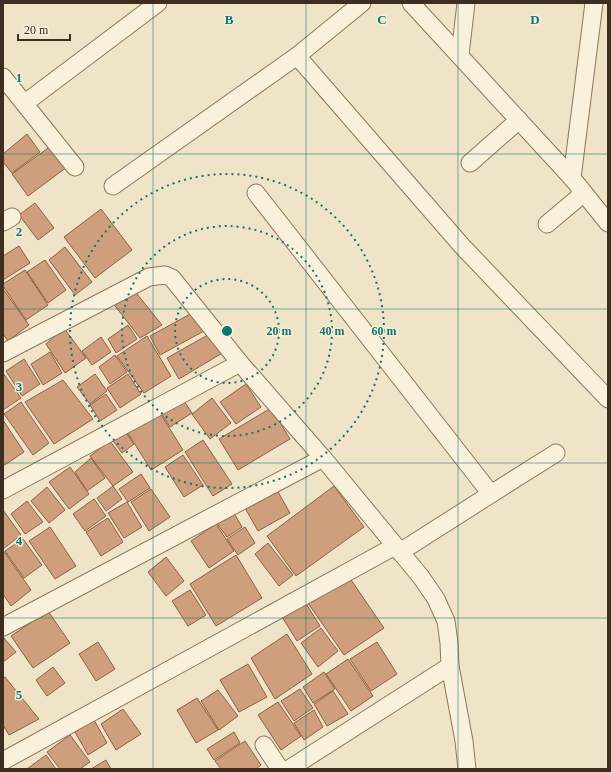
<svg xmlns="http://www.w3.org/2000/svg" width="611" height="772" font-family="'Times New Roman',serif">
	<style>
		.building { fill: #cf9f7d; stroke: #8d5f41 }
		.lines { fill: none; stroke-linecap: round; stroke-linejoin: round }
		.minor-casing { stroke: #8d765c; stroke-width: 19 }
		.minor { stroke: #faf1dc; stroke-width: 17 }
		.grid { fill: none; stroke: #0f766e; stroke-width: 1; stroke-opacity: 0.55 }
		.ring { fill: none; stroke: #0f766e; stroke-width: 2; stroke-dasharray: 2 4 }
		.grid-label { font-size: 13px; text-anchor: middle; font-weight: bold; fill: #0f766e; stroke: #f7eed8; stroke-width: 3; stroke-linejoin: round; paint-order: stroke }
		.centre { fill: #0f766e; stroke: #f7eed8; stroke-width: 2 }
		.ring-label { font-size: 12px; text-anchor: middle; font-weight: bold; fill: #0f766e; stroke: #f7eed8; stroke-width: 3; stroke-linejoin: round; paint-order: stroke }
	</style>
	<rect width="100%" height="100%" fill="#f0e4c8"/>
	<g class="building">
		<polygon points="27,134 40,152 12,173 3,162 3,154"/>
		<polygon points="51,146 67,167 28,196 12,174"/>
		<polygon points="35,203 54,228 38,240 19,215"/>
		<polygon points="101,209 132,250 95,278 64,237"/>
		<polygon points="19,246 30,263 3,280 3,256"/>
		<polygon points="65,247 92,282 75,295 49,260"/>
		<polygon points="45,260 66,290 48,303 27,272"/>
		<polygon points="25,270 48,305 26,320 3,286 3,284"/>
		<polygon points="3,289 29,325 8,341 3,334"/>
		<polygon points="133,289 162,325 140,338 112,302"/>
		<polygon points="194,312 204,331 160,355 150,336"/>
		<polygon points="128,325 137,339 116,353 108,339"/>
		<polygon points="64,328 86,358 65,373 46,344"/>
		<polygon points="213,332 224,352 179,379 167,358"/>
		<polygon points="147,336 171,376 144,393 117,356"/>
		<polygon points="101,337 111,352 92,365 82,351"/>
		<polygon points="50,352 62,373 43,385 31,364"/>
		<polygon points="115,355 127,372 110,384 99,367"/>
		<polygon points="24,359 40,384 22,396 6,371"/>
		<polygon points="3,373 21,398 3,410"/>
		<polygon points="95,374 107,391 90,404 77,387"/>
		<polygon points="128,374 141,394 120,408 107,388"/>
		<polygon points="63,380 93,419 54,444 25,402"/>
		<polygon points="246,384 261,407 236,424 220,402"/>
		<polygon points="106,394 117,410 100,421 90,405"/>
		<polygon points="182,398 192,413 170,427 160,411"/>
		<polygon points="212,398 231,423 210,439 192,414"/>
		<polygon points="21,402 49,443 33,455 4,414"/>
		<polygon points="271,408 290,439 238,470 219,439"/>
		<polygon points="158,410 183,450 151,470 126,430"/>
		<polygon points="3,420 24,452 3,466"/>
		<polygon points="123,428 134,444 122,453 111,438"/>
		<polygon points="203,440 232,484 213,496 185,452"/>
		<polygon points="110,441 133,472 113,486 90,456"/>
		<polygon points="183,455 203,485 184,497 165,467"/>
		<polygon points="91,458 105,478 87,491 75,472"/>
		<polygon points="70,467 89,494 69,509 49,482"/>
		<polygon points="141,474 150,488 128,502 119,489"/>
		<polygon points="113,486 122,499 106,511 97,498"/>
		<polygon points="334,486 364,527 296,576 267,536"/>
		<polygon points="47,487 65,510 49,523 31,501"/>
		<polygon points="151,489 170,517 149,531 131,502"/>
		<polygon points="277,490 290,513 258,531 245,508"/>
		<polygon points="94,499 106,516 85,531 73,514"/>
		<polygon points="27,501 43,522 25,534 11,514"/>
		<polygon points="127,502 142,527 124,538 108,513"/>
		<polygon points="231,508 242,527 227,537 213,518"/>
		<polygon points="3,510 21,535 3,549"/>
		<polygon points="108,518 123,542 101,556 86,532"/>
		<polygon points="216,524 234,551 209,568 191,541"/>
		<polygon points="50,527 76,566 55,579 29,541"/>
		<polygon points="245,527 255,543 238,555 227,539"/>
		<polygon points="23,539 42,565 24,578 5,551"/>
		<polygon points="268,543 293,575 279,586 255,554"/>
		<polygon points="3,550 31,590 11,606 3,594"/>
		<polygon points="236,555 262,598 216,626 190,584"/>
		<polygon points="166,557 184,581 166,596 148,572"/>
		<polygon points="349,577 384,628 344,655 308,603"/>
		<polygon points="190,590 206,615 188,626 172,601"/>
		<polygon points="305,602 320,626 297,641 282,617"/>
		<polygon points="48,611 70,643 33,668 11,636"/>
		<polygon points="321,628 338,651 318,667 301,643"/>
		<polygon points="287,634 312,674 275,699 251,658"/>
		<polygon points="3,637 16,652 3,662"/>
		<polygon points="98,642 115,669 96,681 79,654"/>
		<polygon points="377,642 397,674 371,691 350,659"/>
		<polygon points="348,659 373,696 351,711 326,674"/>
		<polygon points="248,664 267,697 239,712 220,680"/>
		<polygon points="53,667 65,683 47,696 36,680"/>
		<polygon points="324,672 335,689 313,703 303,687"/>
		<polygon points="5,677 39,719 9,735 3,725 3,679"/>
		<polygon points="300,689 313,708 294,721 281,701"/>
		<polygon points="218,690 238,716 219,730 201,701"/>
		<polygon points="333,691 348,714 327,726 314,704"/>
		<polygon points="197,698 218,730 196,743 177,710"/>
		<polygon points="278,702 301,736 281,750 258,715"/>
		<polygon points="123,709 141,734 116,750 101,724"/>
		<polygon points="314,710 323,727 304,740 294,723"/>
		<polygon points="94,720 107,743 88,755 75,732"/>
		<polygon points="234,732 240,743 214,760 207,749"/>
		<polygon points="70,735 90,762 80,769 60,769 47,752"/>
		<polygon points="245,741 261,765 256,769 221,769 215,761"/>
		<polygon points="46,755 56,769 27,769"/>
		<polygon points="106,760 111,769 91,769"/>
	</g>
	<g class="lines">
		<defs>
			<g id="minor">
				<polyline points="411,3 572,178"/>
				<polyline points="594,3 572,178 608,223"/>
				<polyline points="460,55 466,3"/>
				<polyline points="297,56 462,246 608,399"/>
				<polyline points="3,77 75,167"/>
				<polyline points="25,103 158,3"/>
				<polyline points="470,163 519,120"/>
				<polyline points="113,186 297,56 362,3"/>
				<polyline points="256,193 491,494 400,552"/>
				<polyline points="3,222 12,217"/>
				<polyline points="547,224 584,193"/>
				<polyline points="3,353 149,277 165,275 172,278 240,363 323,458 421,577 436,599 446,621 449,643 450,666 464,741 467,769"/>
				<polyline points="3,490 240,363"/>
				<polyline points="491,494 556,453"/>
				<polyline points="3,627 323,458"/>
				<polyline points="264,745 280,769"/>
				<polyline points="3,761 395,546"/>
				<polyline points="289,769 450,666"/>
			</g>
		</defs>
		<use href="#minor" class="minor-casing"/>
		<use href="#minor" class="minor"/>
	</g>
	<path class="grid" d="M 153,3 L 153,769M 306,3 L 306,769M 458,3 L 458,769M 3,154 L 608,154M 3,309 L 608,309M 3,463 L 608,463M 3,618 L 608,618"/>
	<g class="ring">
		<circle cx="227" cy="331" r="52"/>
		<circle cx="227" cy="331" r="105"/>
		<circle cx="227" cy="331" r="157"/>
	</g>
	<g class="grid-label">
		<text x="229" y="24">B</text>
		<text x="382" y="24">C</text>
		<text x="535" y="24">D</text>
		<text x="19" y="82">1</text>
		<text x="19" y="236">2</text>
		<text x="19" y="391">3</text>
		<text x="19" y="545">4</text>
		<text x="19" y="699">5</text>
	</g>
	<circle cx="227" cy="331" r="6" class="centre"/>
	<g class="ring-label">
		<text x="279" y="335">20 m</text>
		<text x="332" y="335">40 m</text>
		<text x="384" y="335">60 m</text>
	</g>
	<rect width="611" height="772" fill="none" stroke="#3d2e20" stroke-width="8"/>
	<path d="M18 34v6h52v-6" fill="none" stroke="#3d2e20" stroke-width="2"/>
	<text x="24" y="34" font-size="12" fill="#3d2e20" stroke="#f7eed8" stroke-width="3" paint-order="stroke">20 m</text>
</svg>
